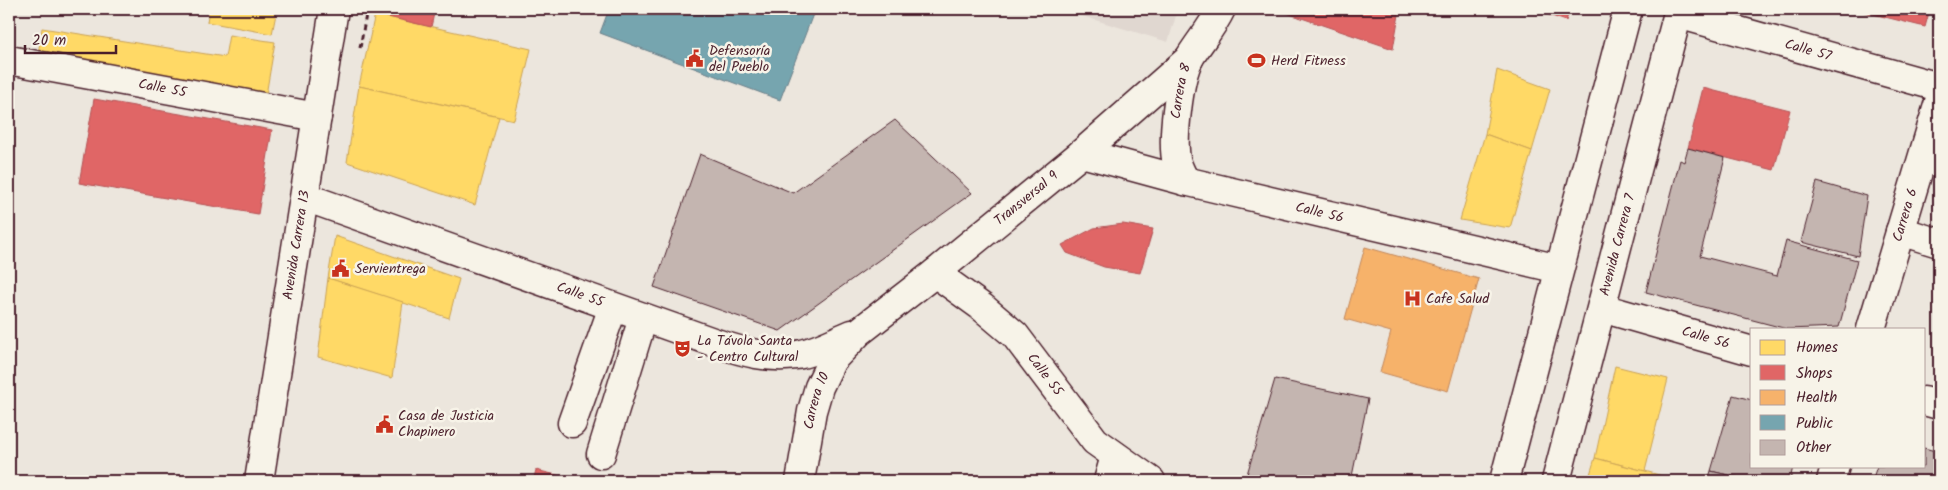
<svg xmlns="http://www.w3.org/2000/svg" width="1948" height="490" font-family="Kalam,sans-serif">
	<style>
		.built { fill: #e0d7d0 }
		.homes { fill: #ffd966; stroke: #c9a154 }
		.shops { fill: #e06666; stroke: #b35154 }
		.health { fill: #f6b26b; stroke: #c28658 }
		.public { fill: #76a5af; stroke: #697d87 }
		.building { fill: #c4b5b0; stroke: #4a1f2b }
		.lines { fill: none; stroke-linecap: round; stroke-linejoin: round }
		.minor-casing { stroke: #4a1f2b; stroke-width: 31 }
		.major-casing { stroke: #4a1f2b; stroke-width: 31 }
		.path { stroke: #4a1f2b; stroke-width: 3; stroke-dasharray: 5 4; stroke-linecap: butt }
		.minor { stroke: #f7f3e8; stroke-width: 28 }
		.major { stroke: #f7f3e8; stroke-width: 28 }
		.labels { text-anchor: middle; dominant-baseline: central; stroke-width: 5; stroke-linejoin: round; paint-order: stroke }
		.poi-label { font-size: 14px; fill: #4a1f2b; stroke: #f7f3e8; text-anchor: start }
		.street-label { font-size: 14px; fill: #4a1f2b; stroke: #f7f3e8 }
	</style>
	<rect width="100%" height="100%" fill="#ece6dd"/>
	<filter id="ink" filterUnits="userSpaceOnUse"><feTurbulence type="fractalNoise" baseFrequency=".02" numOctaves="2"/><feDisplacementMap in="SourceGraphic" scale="10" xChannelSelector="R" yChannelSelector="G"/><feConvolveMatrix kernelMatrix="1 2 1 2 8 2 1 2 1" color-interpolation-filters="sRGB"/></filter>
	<g filter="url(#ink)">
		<polygon class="built" points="1059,9 1178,9 1168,42"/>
		<g class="homes">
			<polygon points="209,9 277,9 272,34 207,22"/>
			<polygon points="375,14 531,49 514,120 359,86"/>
			<polygon points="42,28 225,57 229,35 275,42 265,101 37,61"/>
			<polygon points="1497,70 1550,89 1532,151 1485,134"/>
			<polygon points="359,86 499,117 475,205 347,162"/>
			<polygon points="1485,134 1532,151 1510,228 1460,220"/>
			<polygon points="335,236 459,279 449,318 328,278"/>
			<polygon points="328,278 403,302 392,378 318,357"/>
			<polygon points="1615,366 1668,379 1645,471 1595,458"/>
			<polygon points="1595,458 1645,471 1680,481 1588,481"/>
		</g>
		<g class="shops">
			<polygon points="376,9 435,9 431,27 375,14"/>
			<polygon points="1275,9 1400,9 1393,49"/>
			<polygon points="1532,9 1570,9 1566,21"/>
			<polygon points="1853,9 1930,9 1925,27"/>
			<polygon points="1703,88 1790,110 1774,170 1688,148"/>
			<polygon points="94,99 272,130 258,214 79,183"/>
			<polygon points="1123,224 1153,229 1140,273 1104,267 1067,253 1062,245 1094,228"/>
			<polygon points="536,470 581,481 533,481"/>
		</g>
		<polygon class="health" points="1365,247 1479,279 1448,391 1380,372 1391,332 1345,319"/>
		<polygon class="public" points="609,9 815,9 780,100 600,33"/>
		<g class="building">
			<polygon points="895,120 972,193 780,331 654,287 700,154 793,193"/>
			<polygon points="1688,148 1725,158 1700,256 1777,276 1786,241 1857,260 1839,327 1787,329 1646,292 1680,160 1684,162"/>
			<polygon points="1817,182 1867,196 1858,256 1801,242"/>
			<polygon points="1275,379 1368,399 1351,481 1245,481"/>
			<polygon points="1733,395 1752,400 1752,466 1793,466 1790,481 1753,481 1711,471"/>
			<polygon points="1924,448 1939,452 1931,481 1872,481 1877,466 1924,466"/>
			<polygon points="1711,471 1753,481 1708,481"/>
		</g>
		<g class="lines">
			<defs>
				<g id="minor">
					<path id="s1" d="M 1678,14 L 1939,87"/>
					<path id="s2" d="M 9,60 L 317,117"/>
					<path id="s3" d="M 1082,153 L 1185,181 L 1559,269"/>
					<path id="s4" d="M 1185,181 C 1182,175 1179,169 1177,163 C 1171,142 1179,76 1190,57 C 1200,41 1213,26 1221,9"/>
					<path id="s5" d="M 305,197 L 716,343 C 743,352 768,359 797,355 C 816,352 835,341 852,334"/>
					<polyline points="1900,231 1939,243"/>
					<path id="s6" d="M 935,273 L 982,307 L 1015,335 L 1095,441 L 1151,481"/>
					<path id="s7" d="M 1602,308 L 1752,351"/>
					<path id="s8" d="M 1871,329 L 1939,102"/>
					<polyline points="1924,401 1939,405"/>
					<polyline points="572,423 613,307"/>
					<polyline points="601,454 643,318"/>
					<path id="s9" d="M 800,481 L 812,411 L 819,387 L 832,360 L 859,332 L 935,273 L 1082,153 L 1189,59"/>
					<polyline points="1108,481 1115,456"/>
					<polyline points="1831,481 1835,466"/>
				</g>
				<g id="major">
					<path id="s10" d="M 259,481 L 334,9"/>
					<polyline points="1504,481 1628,9"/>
					<path id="s11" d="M 1556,481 L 1679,9"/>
				</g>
			</defs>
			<use href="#minor" class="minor-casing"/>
			<use href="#major" class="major-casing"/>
			<polyline class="path" points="360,48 367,9"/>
			<use href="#minor" class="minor"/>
			<use href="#major" class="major"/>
		</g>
	</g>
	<defs>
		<symbol id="civic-bare" viewBox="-9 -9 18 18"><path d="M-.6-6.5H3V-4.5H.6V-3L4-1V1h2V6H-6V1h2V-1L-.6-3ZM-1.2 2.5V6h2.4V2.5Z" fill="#c8321e" stroke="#f7f3e8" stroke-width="2.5" paint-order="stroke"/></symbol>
		<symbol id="stadium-bare" viewBox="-9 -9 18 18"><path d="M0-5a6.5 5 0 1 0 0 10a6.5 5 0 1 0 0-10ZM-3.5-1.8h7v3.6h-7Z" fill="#c8321e" stroke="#f7f3e8" stroke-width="2.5" paint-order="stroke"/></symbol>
		<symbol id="hospital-bare" viewBox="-9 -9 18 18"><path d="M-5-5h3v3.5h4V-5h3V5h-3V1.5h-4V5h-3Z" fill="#c8321e" stroke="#f7f3e8" stroke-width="2.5" paint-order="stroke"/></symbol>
		<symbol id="theatre-bare" viewBox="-9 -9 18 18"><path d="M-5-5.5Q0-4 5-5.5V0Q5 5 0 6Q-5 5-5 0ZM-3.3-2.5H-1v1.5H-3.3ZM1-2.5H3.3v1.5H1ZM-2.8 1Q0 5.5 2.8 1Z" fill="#c8321e" stroke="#f7f3e8" stroke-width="2.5" paint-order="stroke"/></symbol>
	</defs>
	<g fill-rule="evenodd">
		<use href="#civic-bare" x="682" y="46" width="25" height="25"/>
		<use href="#stadium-bare" x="1244" y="48" width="25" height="25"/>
		<use href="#civic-bare" x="328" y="256" width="25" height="25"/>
		<use href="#hospital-bare" x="1400" y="286" width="25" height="25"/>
		<use href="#theatre-bare" x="670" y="336" width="25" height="25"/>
		<use href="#civic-bare" x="372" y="412" width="25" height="25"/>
	</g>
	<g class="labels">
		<g class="poi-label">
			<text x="709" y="51">Defensoría<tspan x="709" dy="16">del Pueblo</tspan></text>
			<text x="1271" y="61">Herd Fitness</text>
			<text x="355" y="269">Servientrega</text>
			<text x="1426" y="299">Cafe Salud</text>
			<text x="697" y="341">La Távola Santa<tspan x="697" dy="16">- Centro Cultural</tspan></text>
			<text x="398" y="416">Casa de Justicia<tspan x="398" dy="16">Chapinero</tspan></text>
		</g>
		<g class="street-label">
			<text stroke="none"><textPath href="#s1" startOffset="135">Calle 57</textPath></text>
			<text stroke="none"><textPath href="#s2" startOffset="156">Calle 55</textPath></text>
			<text stroke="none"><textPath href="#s4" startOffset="92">Carrera 8</textPath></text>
			<text stroke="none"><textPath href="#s9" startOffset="379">Transversal 9</textPath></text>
			<text stroke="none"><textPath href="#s3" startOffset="245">Calle 56</textPath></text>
			<text stroke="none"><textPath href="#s8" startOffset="119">Carrera 6</textPath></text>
			<text stroke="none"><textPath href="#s10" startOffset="239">Avenida Carrera 13</textPath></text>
			<text stroke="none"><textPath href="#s11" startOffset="244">Avenida Carrera 7</textPath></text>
			<text stroke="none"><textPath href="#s5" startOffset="292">Calle 55</textPath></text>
			<text stroke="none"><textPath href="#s7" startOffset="108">Calle 56</textPath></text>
			<text stroke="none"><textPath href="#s6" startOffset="151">Calle 55</textPath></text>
			<text stroke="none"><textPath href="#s9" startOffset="82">Carrera 10</textPath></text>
		</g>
	</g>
	<rect width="1948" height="490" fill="none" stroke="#f7f3e8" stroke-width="30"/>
	<rect x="15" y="15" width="1918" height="460" fill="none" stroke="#4a1f2b" stroke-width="2" filter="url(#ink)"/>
	<rect x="1750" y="328" width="175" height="140" fill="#f7f3e8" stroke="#b29e9c"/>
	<rect x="1760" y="340" width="25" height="15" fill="#ffd966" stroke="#b29e9c"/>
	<text x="1796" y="352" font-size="15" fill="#4a1f2b">Homes</text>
	<rect x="1760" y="365" width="25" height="15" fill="#e06666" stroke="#b29e9c"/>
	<text x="1796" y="378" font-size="15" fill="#4a1f2b">Shops</text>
	<rect x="1760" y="390" width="25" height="15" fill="#f6b26b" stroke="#b29e9c"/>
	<text x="1796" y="402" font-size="15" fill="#4a1f2b">Health</text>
	<rect x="1760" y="415" width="25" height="15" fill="#76a5af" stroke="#b29e9c"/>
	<text x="1796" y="428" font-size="15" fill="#4a1f2b">Public</text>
	<rect x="1760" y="440" width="25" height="15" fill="#c4b5b0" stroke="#b29e9c"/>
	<text x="1796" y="452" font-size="15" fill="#4a1f2b">Other</text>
	<path d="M25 45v8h91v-8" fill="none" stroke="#4a1f2b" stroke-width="2.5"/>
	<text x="32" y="45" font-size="15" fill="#4a1f2b" stroke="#f7f3e8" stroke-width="4" paint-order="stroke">20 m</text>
</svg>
